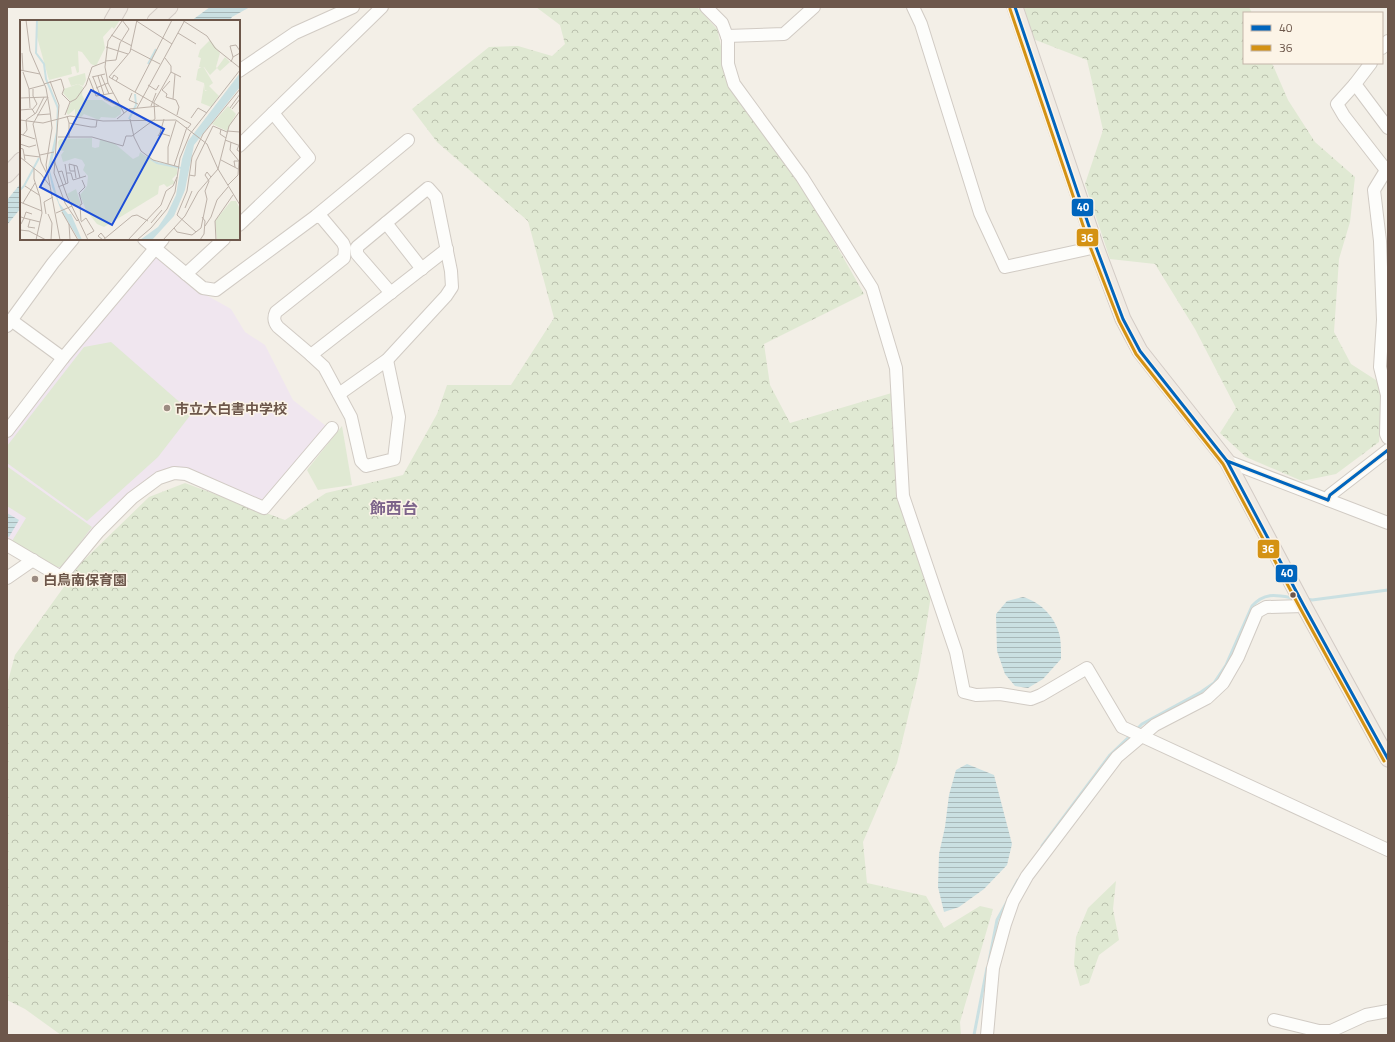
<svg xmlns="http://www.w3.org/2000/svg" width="1395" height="1042" font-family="'Titillium Web','Noto Sans JP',sans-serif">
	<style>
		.education { fill: #f0e6ef }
		.forest { fill: url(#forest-crowns) }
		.green { fill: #e0e9d3 }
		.water { fill: url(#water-rules) }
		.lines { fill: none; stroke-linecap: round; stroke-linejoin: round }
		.stream { stroke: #cae0e2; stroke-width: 3 }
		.minor-casing { stroke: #d1cbc4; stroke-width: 14 }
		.major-casing { stroke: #d3cbc5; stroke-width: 17 }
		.minor { stroke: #fdfdfb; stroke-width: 12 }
		.major { stroke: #f0ebe4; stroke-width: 15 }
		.bus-1-casing { stroke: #fcf4e7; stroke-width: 6 }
		.bus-2-casing { stroke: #fcf4e7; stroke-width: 6 }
		.bus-1 { stroke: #0065bd; stroke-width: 3 }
		.bus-2 { stroke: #d49213; stroke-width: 3 }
		.poi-dot { fill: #9c8c82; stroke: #fcf4e7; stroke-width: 1.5 }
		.bus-dot { fill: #6d574b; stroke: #fcf4e7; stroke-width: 1.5 }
		.labels { text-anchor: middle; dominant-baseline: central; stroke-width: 3; stroke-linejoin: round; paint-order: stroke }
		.poi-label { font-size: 14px; font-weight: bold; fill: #6d574b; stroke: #fcf4e7; text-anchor: start }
		.quarter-label { font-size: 16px; font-weight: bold; fill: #7c638a; stroke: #fcf4e7 }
		.inset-river { fill: none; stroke: #cae0e2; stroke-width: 2 }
		.inset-road { fill: none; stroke: #bdb2a9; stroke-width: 1 }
		.view { fill: #1d4ed8; fill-opacity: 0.15; stroke: #1d4ed8; stroke-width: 2 }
		.inset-edge { fill: none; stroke: #6d574b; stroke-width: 2 }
		.line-badge { stroke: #fcf4e7; stroke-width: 1.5 }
		.badge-label { font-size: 11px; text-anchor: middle; font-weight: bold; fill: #fff }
	</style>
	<defs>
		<pattern id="forest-crowns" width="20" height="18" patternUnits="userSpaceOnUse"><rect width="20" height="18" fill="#e0e9d3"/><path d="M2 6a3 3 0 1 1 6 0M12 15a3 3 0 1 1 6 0" fill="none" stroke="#bac0ad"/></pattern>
		<pattern id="water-rules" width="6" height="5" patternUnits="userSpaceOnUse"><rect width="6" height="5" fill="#cae0e2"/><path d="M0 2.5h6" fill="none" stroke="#a8b8b9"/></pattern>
	</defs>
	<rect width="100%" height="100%" fill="#f3efe7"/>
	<polygon class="education" points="153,258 158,258 199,291 231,309 245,332 265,345 293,400 326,426 261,501 187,470 128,494 100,520 62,568 57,570 7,540 7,440 24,416"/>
	<g class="forest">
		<polygon points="536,7 697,7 717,29 731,89 810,199 864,294 764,344 770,385 790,423 895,392 905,504 935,570 919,671 897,763 863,842 867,883 926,896 944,928 980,906 993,909 960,1022 961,1035 61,1035 25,1009 7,1000 7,685 15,655 81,563 149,497 185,483 285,520 326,493 403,475 437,414 447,385 511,385 554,318 528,221 437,142 412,109 489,47 518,46 552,56 565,44 560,25"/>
		<polygon points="1024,7 1249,7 1252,13 1244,13 1244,63 1272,63 1288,100 1315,142 1355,177 1350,222 1339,259 1334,332 1351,364 1382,384 1379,442 1336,474 1302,481 1246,457 1220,433 1236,408 1195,329 1155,264 1110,259 1085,184 1103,130 1087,60 1033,39"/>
		<polygon points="1116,881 1113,909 1119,940 1099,955 1089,983 1080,986 1074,964 1076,937 1088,908"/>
	</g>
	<g class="green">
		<polygon points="111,342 192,413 158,457 87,521 7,463 7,446 84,347"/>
		<polygon points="342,426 352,485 318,490 307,470"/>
		<polygon points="8,467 92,527 62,567 57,567 12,541 26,518 7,506"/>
	</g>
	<g class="water">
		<polygon points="210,7 250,7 232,17 229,21 191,21"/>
		<polygon points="21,183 21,208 7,225 7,200"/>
		<polygon points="7,513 19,520 9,537 7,536"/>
		<path d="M 1023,597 C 1041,602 1056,618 1060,637 C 1061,644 1061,652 1061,659 L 1043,679 L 1028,688 L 1015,686 L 1005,674 L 997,651 L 996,614 L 1007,601 Z"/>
		<polygon points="967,764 994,775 1012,844 1007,865 984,889 959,907 944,912 938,887 939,854 945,827 949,795 956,770"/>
	</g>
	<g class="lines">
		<g class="stream">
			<polyline points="1307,599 1312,600 1388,590"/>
			<path d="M 1136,730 L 1142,724 L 1201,692 L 1214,683 L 1226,665 L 1252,606 C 1265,592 1276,595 1293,598"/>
			<polyline points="1042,846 1110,755 1131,735"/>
			<polyline points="1012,891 1018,880"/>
			<polyline points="989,961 997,920 1008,900"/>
			<polyline points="974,1035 987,968"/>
		</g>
		<defs>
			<g id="minor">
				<polyline points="706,7 722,23 728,39 728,64 734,84 802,177 872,288 896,368 903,496 956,652 964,692 976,695 1000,694 1031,699 1041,695 1087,668 1122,727 1388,850"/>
				<polyline points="913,7 921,24 980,213 1005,267 1096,247"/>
				<polyline points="727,36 784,34 814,7"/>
				<polyline points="1382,48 1388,41"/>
				<polyline points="1371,63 1355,84 1388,128"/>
				<polyline points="239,71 295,33 353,7"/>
				<polyline points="1355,84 1337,104 1344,116 1386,170"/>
				<polyline points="239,146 382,7"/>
				<polyline points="1388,167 1374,190 1380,241 1383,320 1380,367 1387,395 1386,434 1388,438"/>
				<path d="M 316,216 L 322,218 L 343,243 L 345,248 L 344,258 L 276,312 C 273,318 274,322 278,327 L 311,355 L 324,367 L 351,417 L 361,461 L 366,466 L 394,459 L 399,417 L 387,360"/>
				<polyline points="386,223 422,269"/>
				<polyline points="239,225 309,158 273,113"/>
				<polyline points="144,239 203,288 216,290 316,216 408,140"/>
				<polyline points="186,274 224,239"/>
				<polyline points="11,320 63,358"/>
				<polyline points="7,326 53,263 73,239"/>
				<polyline points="311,355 447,249"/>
				<polyline points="339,394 387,360 446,296 452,287 451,271 436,197 428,188 357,247 357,254 391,293"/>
				<polyline points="7,431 63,358 163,239"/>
				<polyline points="1227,461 1388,523"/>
				<polyline points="1328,500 1330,495 1388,450"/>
				<polyline points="7,545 61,577 98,532 132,498 159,478 174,473 186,474 264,508 332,428"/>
				<polyline points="7,578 33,560"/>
				<polyline points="1274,1020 1319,1031 1318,1035"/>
				<polyline points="1319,1031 1331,1031 1366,1015 1388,1011"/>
				<polyline points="987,1035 993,968 1005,924 1013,901 1027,876 1117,757 1155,725 1207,698 1223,683 1238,657 1257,612 1266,607 1304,606"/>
			</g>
			<g id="major">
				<polyline points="1015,7 1096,247 1123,319 1140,351 1227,461 1304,606 1388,759"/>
				<polyline points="112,21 120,7"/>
				<polyline points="155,21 170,7"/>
				<polyline points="7,175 21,160"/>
			</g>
		</defs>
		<use href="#minor" class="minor-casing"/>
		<use href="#major" class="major-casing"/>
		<use href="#minor" class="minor"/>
		<use href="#major" class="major"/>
		<defs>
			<g id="bus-1">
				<polyline points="1015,7 1096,247 1123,319 1140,351 1227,461 1304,606 1388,759"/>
				<polyline points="1227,461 1328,500"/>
				<polyline points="1328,500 1330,495 1388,450"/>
			</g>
			<polyline id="bus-2" points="1010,9 1091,249 1119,321 1136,354 1223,464 1300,608 1384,761"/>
		</defs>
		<use href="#bus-1" class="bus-1-casing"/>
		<use href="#bus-2" class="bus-2-casing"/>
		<use href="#bus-1" class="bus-1"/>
		<use href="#bus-2" class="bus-2"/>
	</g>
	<g class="poi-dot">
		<circle cx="167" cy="408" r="4"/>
		<circle cx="35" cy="579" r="4"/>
	</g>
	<circle class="bus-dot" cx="1293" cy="595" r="3.5"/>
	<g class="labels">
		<g class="poi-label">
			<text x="175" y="408">市立大白書中学校</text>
			<text x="43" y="579">白鳥南保育園</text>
		</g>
		<g class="quarter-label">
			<text x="394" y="508">飾西台</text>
		</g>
	</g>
	<g transform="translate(20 20)">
		<rect width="220" height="220" fill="#f3efe7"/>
		<path d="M 183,46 L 193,63 L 189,66 L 193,70 L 190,72 L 185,70 L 184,63 L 176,60 L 178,49 Z" fill="#e0e9d3"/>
		<path d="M 17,0 L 100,0 L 94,9 L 92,7 L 83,17 L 85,28 L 76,46 L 71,44 L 62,32 L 58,31 L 59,52 L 57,53 L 55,46 L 51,47 L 52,54 L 29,60 L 17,17 ZM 58,64 L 63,67 L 62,75 L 65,80 L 82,80 L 92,87 L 98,85 L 101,88 L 101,94 L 95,98 L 81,97 L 79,100 L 64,94 L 61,97 L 55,96 L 55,89 L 48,95 L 46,92 L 51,82 L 43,73 L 44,69 ZM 72,118 L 72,127 L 75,128 L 79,127 L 80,119 L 94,123 L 113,139 L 119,136 L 120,132 L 134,142 L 157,148 L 157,154 L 152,159 L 155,163 L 147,167 L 144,164 L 139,166 L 138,174 L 84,207 L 77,204 L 66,190 L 60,175 L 67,166 L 68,156 L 63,150 L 65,145 L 62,140 L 55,138 L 43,142 L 41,135 L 44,131 L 39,130 L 38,122 L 40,119 ZM 211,181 L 216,181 L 220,189 L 220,220 L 197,220 L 195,201 Z" fill="#e0e9d3"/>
		<path d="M 190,20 L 200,33 L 196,47 L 197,48 L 205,37 L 210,42 L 200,51 L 197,48 L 190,55 L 184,47 L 179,47 L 181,38 L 178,37 L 180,30 ZM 65,53 L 66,60 L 63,66 L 58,64 L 51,66 L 48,58 ZM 184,65 L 185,71 L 193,70 L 199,76 L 191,87 L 181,83 ZM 208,86 L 216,94 L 207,111 L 192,104 ZM 56,169 L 61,184 L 58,186 L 52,184 L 47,174 Z" fill="#e0e9d3"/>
		<path d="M 220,53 L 220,67 L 174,125 L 165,170 L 154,196 L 132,220 L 120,220 L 138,207 L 147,194 L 156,175 L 162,139 L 168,121 ZM 37,85 L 38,88 L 37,120 L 30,151 L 39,183 L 48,194 L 51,194 L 62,220 L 59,220 L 41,190 L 32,167 L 28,147 L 36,112 Z" fill="#cae0e2"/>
		<path class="inset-river" d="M 17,0 L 16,33 L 24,44 L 26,59 L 38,88M 128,44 L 136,29M 109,99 L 116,85 L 115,74M 127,137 L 137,143 L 161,148M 0,170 L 4,166 L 19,138"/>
		<path class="inset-road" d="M 6,0 L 10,31 L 26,68 L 30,91 L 32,108 L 26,145 L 30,166M 115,0 L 152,24M 117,0 L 110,32 L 89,57 L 139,86M 162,0 L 187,16 L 195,28 L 220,48M 102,1 L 88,21 L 85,47 L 88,63 L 104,93M 158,13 L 176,24M 91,15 L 112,26M 86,27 L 108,34M 111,29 L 140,44M 2,33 L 3,51M 213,37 L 210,26 L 216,25 L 220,31M 145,38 L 151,46 L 151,52 L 161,57M 85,41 L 96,40 L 100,23 L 109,9 L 102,0M 211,42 L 213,37 L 220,33M 0,50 L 20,54M 3,52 L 9,69 L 10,88M 81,55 L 89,74M 78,56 L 84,75M 72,57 L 85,54M 73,57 L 80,75M 69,58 L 76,76 L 93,73M 92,59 L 94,55 L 98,58 L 96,61M 30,61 L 39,85 L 34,153 L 45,183 L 57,201 L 59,199M 150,61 L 142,70 L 147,74 L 146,77 L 156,80 L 159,87 L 157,95M 24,64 L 41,59 L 44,69 L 42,74 L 50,82M 128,65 L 136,70 L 139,65M 76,68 L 88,63M 9,69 L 24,65M 115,72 L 152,0M 112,73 L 109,80 L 118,84M 82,75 L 84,79 L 101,87M 0,78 L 28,77 L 13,104 L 21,142 L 27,154M 153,79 L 155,54M 134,82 L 151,52M 131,86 L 136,73M 117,88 L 165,0M 210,88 L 220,74M 212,89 L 220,79M 0,90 L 12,89 L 15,94M 12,90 L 17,84 L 13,76 L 13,69M 17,95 L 30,94M 45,95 L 50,82 L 56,79 L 66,65 L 72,47 L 85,42M 47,96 L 49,103 L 71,107 L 76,107 L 77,100M 171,98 L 178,88 L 187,93M 97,99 L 109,89 L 139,86 L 171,104 L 168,108M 110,99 L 114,117 L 121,131 L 133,140 L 159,147M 0,100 L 23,103 L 50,96 L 83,101 L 156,100 L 187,124 L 198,149 L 220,185M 49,103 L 49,118M 193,106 L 207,112M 201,109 L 200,114 L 206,118M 207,111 L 220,112M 140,113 L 144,99M 0,114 L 15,119M 3,115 L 7,110 L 6,100 L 16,93 L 24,77M 138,116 L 140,113 L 150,116M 38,117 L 72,117 L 103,126 L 106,116 L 112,116 L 135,99 L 134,82M 205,120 L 218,125M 211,122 L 210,130 L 219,141M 220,122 L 217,130 L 220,132M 0,124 L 9,127 L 16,125M 0,128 L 3,129 L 5,140M 4,135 L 20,137M 20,135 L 34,132M 0,137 L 21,154 L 30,166 L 40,220M 34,140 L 47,176 L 68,220M 201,140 L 220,150M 148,144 L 148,127 L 156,101M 54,145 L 56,158M 154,146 L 167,107M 14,148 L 14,159 L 20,177 L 22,193 L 16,220M 55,151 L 50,151 L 49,144 L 57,146 L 60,158M 38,152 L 42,151 L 46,164M 47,153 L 51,153 L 53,160 L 66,156M 169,155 L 175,156 L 176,141 L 193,106M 208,165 L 218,155 L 219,141 L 214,141 L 215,147M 5,166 L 19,175M 38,167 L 48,163 L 45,144M 0,182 L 22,191M 3,183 L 15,163M 165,188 L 172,171M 42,192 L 58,220M 36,193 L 52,186M 26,194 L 24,182 L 33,177M 28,194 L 32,203 L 31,220M 1,197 L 4,198 L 6,192 L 12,194M 10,200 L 8,207 L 15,208M 61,201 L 60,185 L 62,184 L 59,173 L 65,167 L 62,160M 61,202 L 66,198 L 74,211 L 67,215M 131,203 L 142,190M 1,204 L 4,198 L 20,202M 49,204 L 50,220M 185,206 L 191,197 L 197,180 L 208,167M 154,208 L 157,212 L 172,215 L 181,208 L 187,179 L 185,171 L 189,161 L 185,155 L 187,152 L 191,157M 0,210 L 9,211 L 26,220M 176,212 L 157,195 L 167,171 L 172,137 L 183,114 L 220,69M 83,220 L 112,196 L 117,195 L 128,201M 83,220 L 78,216 L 81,213 L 85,218M 108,220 L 141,185 L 146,171 L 153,166 L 157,157M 117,220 L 131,208 L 147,189 L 155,172 L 160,138 L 170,114 L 220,50M 143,220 L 165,196 L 178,172 L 198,149 L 209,106 L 220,91M 180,220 L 184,214 L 185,201 L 182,197M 196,220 L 195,201 L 213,175"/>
		<path class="view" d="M 71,70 L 144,109 L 92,205 L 20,167 Z"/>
		<rect width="220" height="220" class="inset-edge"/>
	</g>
	<g class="line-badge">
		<rect x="1071" y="198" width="23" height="19" rx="4" fill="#0065bd"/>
		<rect x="1076" y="228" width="23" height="19" rx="4" fill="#d49213"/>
		<rect x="1257" y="539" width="23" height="20" rx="4" fill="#d49213"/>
		<rect x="1275" y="564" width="23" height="19" rx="4" fill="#0065bd"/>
	</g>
	<g class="badge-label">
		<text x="1083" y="211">40</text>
		<text x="1087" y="242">36</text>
		<text x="1268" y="553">36</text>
		<text x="1287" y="577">40</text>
	</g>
	<rect width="1395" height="1042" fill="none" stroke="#6d574b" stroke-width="16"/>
	<rect x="1243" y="12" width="140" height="52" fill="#fcf4e7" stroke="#c3b5a9"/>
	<rect x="1251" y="25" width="20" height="6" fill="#0065bd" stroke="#c3b5a9"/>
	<text x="1279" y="32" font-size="12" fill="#6d574b">40</text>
	<rect x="1251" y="45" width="20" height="6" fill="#d49213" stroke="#c3b5a9"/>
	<text x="1279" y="52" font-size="12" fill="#6d574b">36</text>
</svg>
